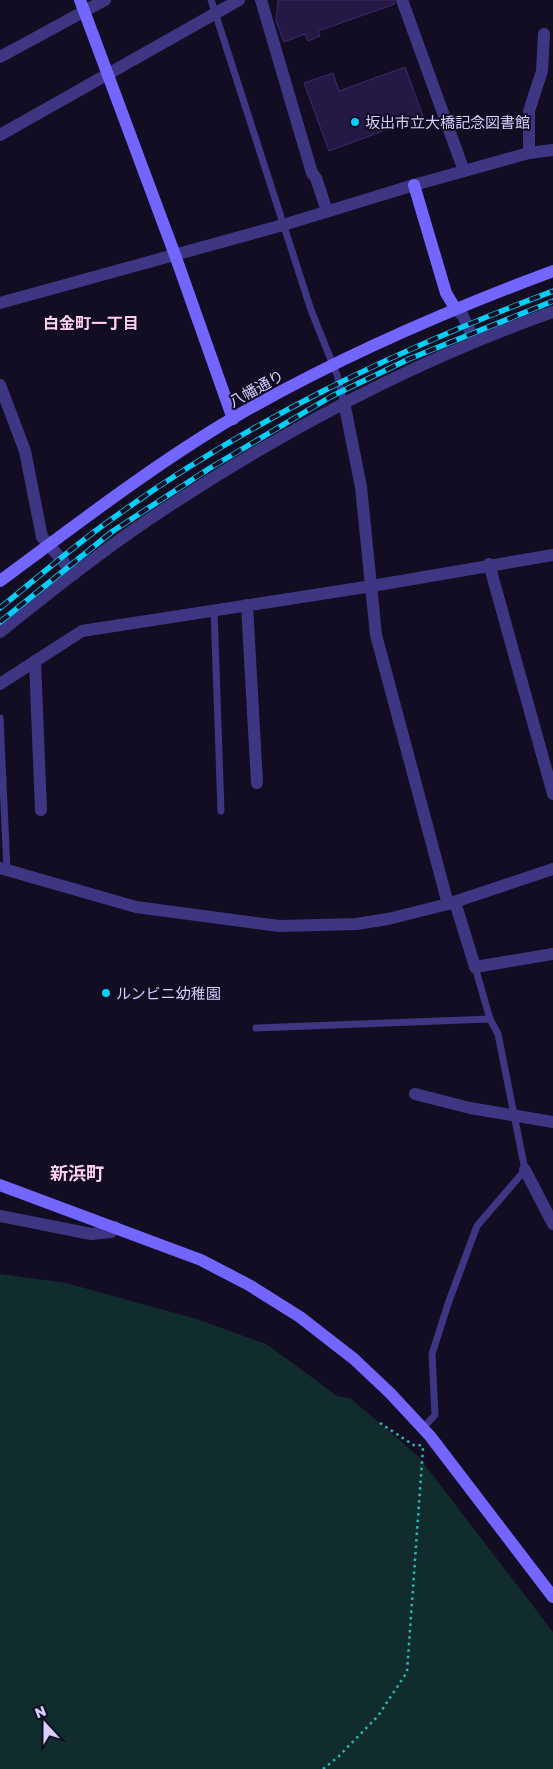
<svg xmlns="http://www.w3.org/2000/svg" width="553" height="1769" font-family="'Golos Text','Noto Sans JP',sans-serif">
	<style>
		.green { fill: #102c2d }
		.building { fill: #241844; stroke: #3c2a71 }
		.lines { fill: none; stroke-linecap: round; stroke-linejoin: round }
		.path { stroke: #2bb6b7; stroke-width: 2.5; stroke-dasharray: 2.5 4; stroke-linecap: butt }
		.lane { stroke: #3e3683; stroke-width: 7 }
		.street { stroke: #3e3683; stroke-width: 12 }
		.secondary { stroke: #7365ff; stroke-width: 12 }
		.rail-casing { stroke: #00d0f9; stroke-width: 5.5 }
		.rail { stroke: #120d22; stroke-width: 4; stroke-dasharray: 11; stroke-linecap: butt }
		.poi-dot { fill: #00d0f9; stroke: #120d22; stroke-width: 2 }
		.labels { text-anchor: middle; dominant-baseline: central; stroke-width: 4; stroke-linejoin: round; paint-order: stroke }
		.poi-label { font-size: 15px; fill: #d7ceff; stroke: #120d22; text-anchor: start }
		.street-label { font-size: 15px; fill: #d7ceff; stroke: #120d22 }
		.neighbourhood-label { font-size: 16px; font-weight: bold; fill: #ffd0eb; stroke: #120d22 }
		.quarter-label { font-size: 18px; font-weight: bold; fill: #ffd0eb; stroke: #120d22 }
	</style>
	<rect width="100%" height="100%" fill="#120d22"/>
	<polygon class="green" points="0,1274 66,1283 197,1319 268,1345 337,1396 350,1398 418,1456 553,1632 553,1769 0,1769"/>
	<g class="building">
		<polygon points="278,0 394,0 395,4 318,31 320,36 308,41 305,34 284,42 276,21"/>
		<polygon points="405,67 423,116 329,151 304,83 333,73 339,91"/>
	</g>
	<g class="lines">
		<g class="path">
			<polyline points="380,1423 415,1446 421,1445"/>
			<polyline points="323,1769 338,1757 378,1716 407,1672 423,1448"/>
		</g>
		<g class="lane">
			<polyline points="211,0 311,310 337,375 344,402"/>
			<polyline points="214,610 221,811"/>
			<polyline points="0,718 7,870"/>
			<polyline points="256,1028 490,1019"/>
			<polyline points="423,1428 435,1415 432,1354 449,1301 477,1226 525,1170 498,1034 490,1019 475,967"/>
		</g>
		<g class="street">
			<polyline points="261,0 312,173 316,178 327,211"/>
			<polyline points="402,0 464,171"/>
			<polyline points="0,57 105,0"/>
			<polyline points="0,135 239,0"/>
			<polyline points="529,153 529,111 542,71 544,34"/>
			<polyline points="0,303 283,225 414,185 529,153 553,150"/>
			<polyline points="455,308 463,316 475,342"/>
			<polyline points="0,385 25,451 42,537 74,574"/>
			<polyline points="344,402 361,487 376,635 448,904"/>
			<polyline points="489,564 553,794"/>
			<polyline points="247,605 257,783"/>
			<path d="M 0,632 C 49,593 99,553 151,518 C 277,434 410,362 553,312"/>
			<polyline points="35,661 41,810"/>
			<polyline points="0,684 82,631 372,586 553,555"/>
			<polyline points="0,868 136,907 279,926 356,924 388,919 448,904 553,869"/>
			<polyline points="455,902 475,967 553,954"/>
			<polyline points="415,1094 470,1108 553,1122"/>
			<polyline points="525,1170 553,1224"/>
			<polyline points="0,1216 91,1234 111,1232 115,1227"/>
		</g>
		<g class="secondary">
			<polyline points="80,0 175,255 233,419"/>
			<polyline points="414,185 446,293 455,308"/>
			<path d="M 0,581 C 76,525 152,466 233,418 C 335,359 443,312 553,271"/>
			<polyline points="0,1185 201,1260 249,1285 300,1317 354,1359 390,1393 430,1436 553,1597"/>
		</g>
		<defs>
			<g id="rail">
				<path d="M 0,608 C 36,579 71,548 109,521 C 247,421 394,351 553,291"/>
				<polyline points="0,622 113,531 210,468 332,396 409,359 553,301"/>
			</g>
		</defs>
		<use href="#rail" class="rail-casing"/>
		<use href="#rail" class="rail"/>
	</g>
	<g class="poi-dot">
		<circle cx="355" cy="122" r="5"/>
		<circle cx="106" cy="993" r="5"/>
	</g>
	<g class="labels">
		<g class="poi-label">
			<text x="365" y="122">坂出市立大橋記念図書館</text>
			<text x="116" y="993">ルンビニ幼稚園</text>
		</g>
		<g class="street-label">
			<text transform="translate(256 388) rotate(-29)">八幡通り</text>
		</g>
		<g class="neighbourhood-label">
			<text x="91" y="323">白金町一丁目</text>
		</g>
		<g class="quarter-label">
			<text x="77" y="1173">新浜町</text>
		</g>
	</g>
	<g transform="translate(45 1724) rotate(339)" stroke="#120d22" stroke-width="4" paint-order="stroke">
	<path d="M0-4L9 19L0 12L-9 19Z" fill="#d7ceff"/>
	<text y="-8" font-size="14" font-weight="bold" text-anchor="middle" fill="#d7ceff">N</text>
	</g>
</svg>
